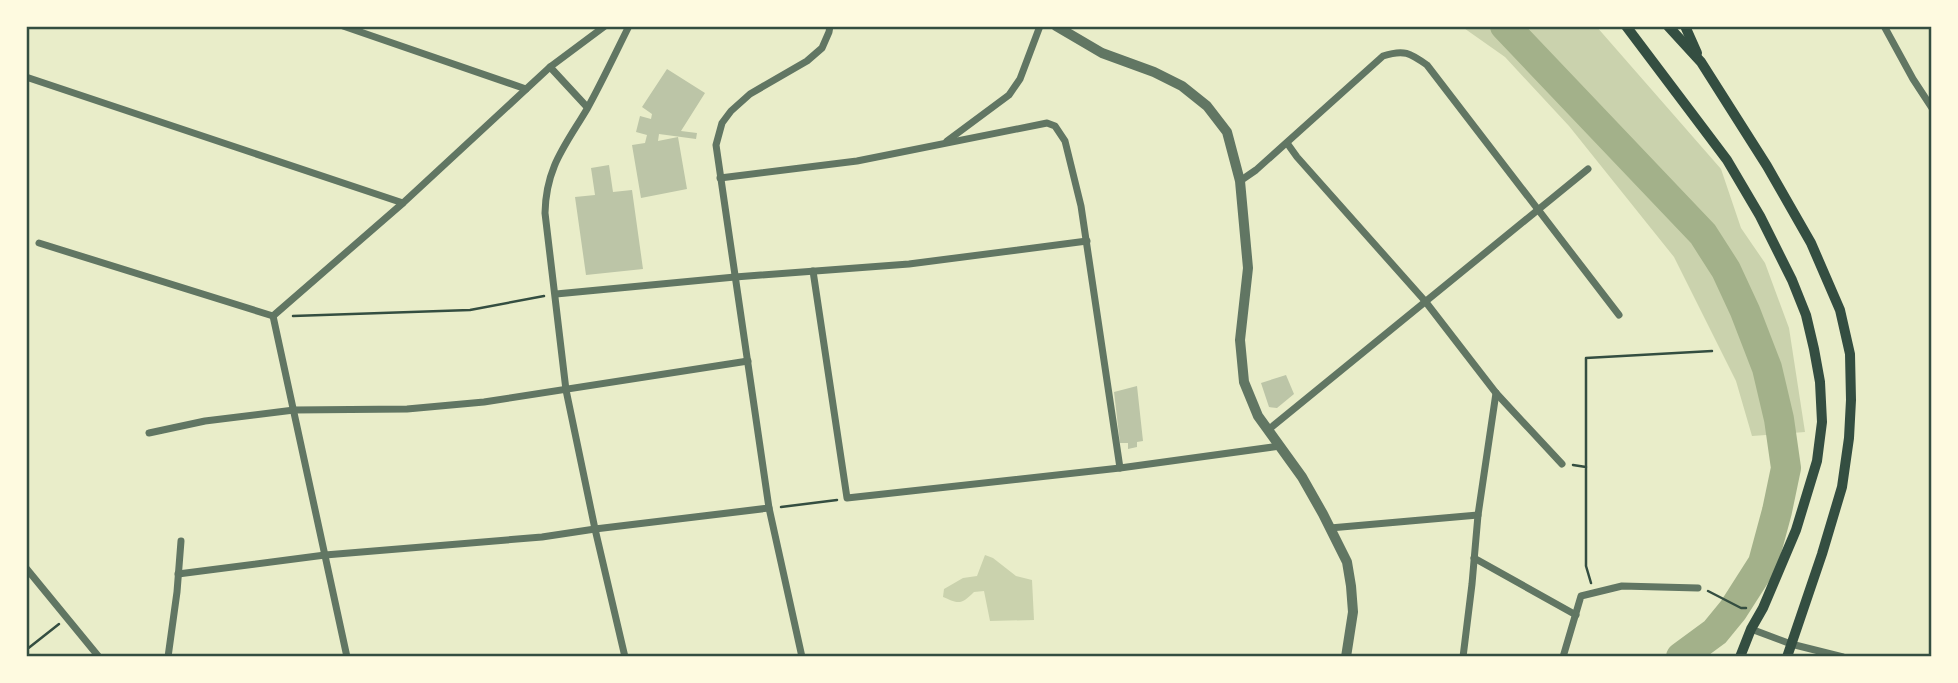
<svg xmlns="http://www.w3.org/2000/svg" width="1958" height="683" font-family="'Titillium Web',sans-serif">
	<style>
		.green { fill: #cad2ad }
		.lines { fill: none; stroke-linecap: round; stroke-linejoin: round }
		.river { stroke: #a3b18a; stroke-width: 30 }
		.building { fill: #bcc5a7 }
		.path { stroke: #344e41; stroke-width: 2.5 }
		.minor { stroke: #617663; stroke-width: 7 }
		.tertiary { stroke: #617663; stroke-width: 10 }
		.secondary { stroke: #344e41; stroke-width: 10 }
		.neatline { fill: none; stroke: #344e41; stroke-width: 2.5 }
	</style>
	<rect width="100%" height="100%" fill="#e9edc9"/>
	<g class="green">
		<polygon points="1461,26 1596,26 1721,169 1741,228 1765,263 1789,328 1805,432 1752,436 1736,381 1674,257 1569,126 1505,57"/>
		<path d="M 985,555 L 993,558 L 1016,576 L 1032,580 L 1034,620 L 990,621 L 984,591 L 974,592 C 961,605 959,604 943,597 L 944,589 L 963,578 L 977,576 Z"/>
	</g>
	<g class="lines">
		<polyline class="river" points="1505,26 1703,234 1726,270 1745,311 1767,368 1779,419 1786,468 1777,511 1763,563 1733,610 1715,632 1681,657"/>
	</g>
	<g class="building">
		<polygon points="667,69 705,93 681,131 697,133 696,139 659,134 658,141 678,137 687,189 641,198 632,145 645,143 647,135 636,132 640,116 651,119 652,114 642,107"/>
		<polygon points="609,165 613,192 632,190 643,269 586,275 575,197 595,195 591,168"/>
		<polygon points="1286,375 1294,394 1277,408 1269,407 1261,383"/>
		<polygon points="1137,386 1143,441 1137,442 1137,447 1128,449 1128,443 1120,443 1114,392"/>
	</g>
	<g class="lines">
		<g class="path">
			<polyline points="293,316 470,310 544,296"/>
			<polyline points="1573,465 1586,467 1586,566 1591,583"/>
			<polyline points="1586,467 1586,358 1712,351"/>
			<polyline points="781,507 837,500"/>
			<polyline points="1708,591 1741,608 1746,608"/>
			<polyline points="26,650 59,624"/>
		</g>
		<g class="minor">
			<polyline points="343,26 526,89"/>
			<polyline points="1884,26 1913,79 1932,108"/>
			<polyline points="550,67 587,107"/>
			<polyline points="26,77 403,203"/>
			<polyline points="947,141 1009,95 1020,79 1040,26"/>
			<polyline points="1287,143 1297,157 1425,301 1496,393 1562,464"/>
			<polyline points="720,178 857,161 1047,123 1055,126 1065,141 1081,206 1120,468"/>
			<path d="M 1240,181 L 1256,170 L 1383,56 C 1404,49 1410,53 1427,65 L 1619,315"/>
			<polyline points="39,243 273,316"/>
			<polyline points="813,271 847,498 1120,468 1280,446"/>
			<polyline points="556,294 735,277 909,264 1087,241"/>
			<polyline points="273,316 403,203 550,67 605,26"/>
			<polyline points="273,316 347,657"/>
			<polyline points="1268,430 1588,169"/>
			<polyline points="149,433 205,421 294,410 407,409 484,402 748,361"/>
			<polyline points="1330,528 1478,515"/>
			<polyline points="1474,558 1576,615"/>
			<polyline points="26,568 99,657"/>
			<polyline points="178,574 325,555 542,537 595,529 769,508"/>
			<polyline points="1751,629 1791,644 1843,657"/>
			<polyline points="168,657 177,592 181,541"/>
			<path d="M 625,657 L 595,529 L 566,390 L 545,213 C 546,167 565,146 587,109 C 602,82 615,54 629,26"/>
			<polyline points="802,657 769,508 716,145 722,123 731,111 750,94 807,61 822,48 829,32 830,26"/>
			<polyline points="1463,657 1472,584 1478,515 1496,393"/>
			<polyline points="1563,657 1581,596 1622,586 1698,588"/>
		</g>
		<polyline class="tertiary" points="1056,26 1102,53 1154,72 1182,86 1207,106 1227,132 1240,181 1248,268 1240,340 1244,382 1258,416 1302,477 1323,514 1347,562 1351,586 1353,612 1346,657"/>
		<g class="secondary">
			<polyline points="1626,26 1727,160 1760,216 1792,280 1806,315 1814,349 1820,382 1822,422 1817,461 1796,530 1763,608 1751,629 1740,657"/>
			<polyline points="1668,26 1701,62 1767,166 1811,243 1840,310 1850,354 1851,400 1849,438 1842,487 1822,554 1787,657"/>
			<polyline points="1685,26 1697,53"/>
		</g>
	</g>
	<rect width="1958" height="683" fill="none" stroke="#fefae0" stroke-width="56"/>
	<rect x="28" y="28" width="1902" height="627" class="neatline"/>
</svg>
